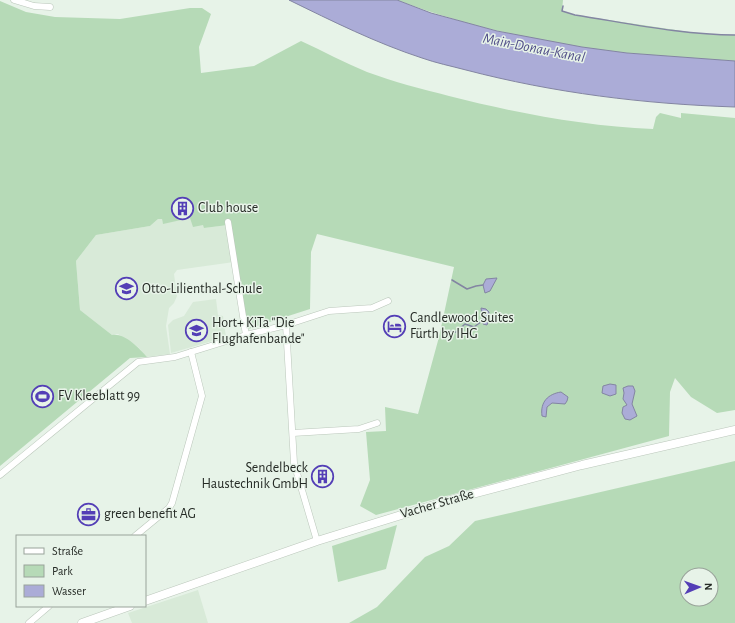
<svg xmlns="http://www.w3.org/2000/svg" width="735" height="623" font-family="'Alegreya Sans',sans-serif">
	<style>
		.built { fill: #d8ead8 }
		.green { fill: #b6dab7; fill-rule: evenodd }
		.water { fill: #abacd7; stroke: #8385a2 }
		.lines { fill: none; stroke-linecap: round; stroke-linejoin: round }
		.stream { stroke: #8385a2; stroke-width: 1.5 }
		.minor-casing { stroke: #bbc7bb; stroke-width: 7 }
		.tertiary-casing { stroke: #bbc7bb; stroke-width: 9 }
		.minor { stroke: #fff; stroke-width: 6 }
		.tertiary { stroke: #fff; stroke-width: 8 }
		.labels { text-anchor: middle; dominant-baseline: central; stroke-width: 3; stroke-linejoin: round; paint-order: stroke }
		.poi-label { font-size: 14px; fill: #252a25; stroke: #e7f3e8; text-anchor: start }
		.street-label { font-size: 14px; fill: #252a25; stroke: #e7f3e8 }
		.water-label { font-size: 15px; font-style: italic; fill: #514e88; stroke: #e7f3e8 }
	</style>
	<rect width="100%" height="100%" fill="#e7f3e8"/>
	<g class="built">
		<polygon points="191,218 204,225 204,228 228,225 234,262 177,270 174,274 177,296 174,303 169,308 166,326 170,354 147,357 138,347 118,334 112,335 80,310 76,261 96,235 150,226 158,219 162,219 163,223"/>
		<polygon points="216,299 218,315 223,316 226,337 171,353 168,325 173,320 184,316 193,302"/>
		<polygon points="198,590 208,623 132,623 128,613"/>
	</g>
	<g class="green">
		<path d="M 397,0 L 563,0 L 562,11 L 575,15 L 689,32 L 719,35 L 735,35 L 735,61 C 620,56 505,41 397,0 Z"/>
		<path d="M 0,1 L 26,12 L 55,17 L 120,19 L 190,8 L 202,8 L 211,14 L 199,47 L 201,73 L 254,66 L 301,41 C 323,51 345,63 367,72 C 394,82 422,89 449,96 C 516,113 584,126 653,129 L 656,117 L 660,113 L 681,118 L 681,113 L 735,118 L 735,410 L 717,413 L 691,397 L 675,378 L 670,392 L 669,436 L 376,515 L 360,506 L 370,480 L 366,432 L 386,431 L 385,407 L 418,414 L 439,337 L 454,267 L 317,234 L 311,252 L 310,309 L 245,330 L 228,225 L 204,228 L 203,225 L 193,227 L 190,218 L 163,224 L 162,219 L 158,219 L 150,226 L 96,235 L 76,261 L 80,310 L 112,335 C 125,333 139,348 147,357 L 130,358 L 0,466 Z"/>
		<path d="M 735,461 L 735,623 L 349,623 L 377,607 L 425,557 L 449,546 L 475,521 ZM 687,575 L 711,575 L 711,599 L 687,599 Z"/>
		<polygon points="397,525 386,569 338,582 332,546"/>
	</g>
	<g class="water">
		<path d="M 289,0 L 397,0 L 431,13 L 497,31 L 582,47 L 627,53 L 735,61 L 735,107 C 644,104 554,93 466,70 C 451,66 436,63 422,58 C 376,43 332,21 289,0 Z"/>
		<polygon points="497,278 490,291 485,293 483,285 486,279"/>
		<polygon points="481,308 486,309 489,312 488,322 487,325 483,324"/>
		<polygon points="610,384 616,385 616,394 610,396 602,393 603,386"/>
		<polygon points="628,386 633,386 635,391 632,404 637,416 630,420 625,419 622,413 623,407 627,405 623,399 624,393 623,388"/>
		<path d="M 561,392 L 568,397 L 567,401 L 565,404 L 552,403 L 547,407 L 546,417 L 542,416 C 540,402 548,394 561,392 Z"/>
	</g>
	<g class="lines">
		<g class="stream">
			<path d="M 563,6 L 562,11 L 575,15 C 627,23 683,35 735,35"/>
			<polyline points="452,280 467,289 476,286 483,285"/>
			<polyline points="446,331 456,332 465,324 474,327 482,321"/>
		</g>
		<defs>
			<g id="minor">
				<polyline points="14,0 34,6 50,7"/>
				<polyline points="228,222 246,335"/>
				<polyline points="286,325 294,463 317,541"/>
				<polyline points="293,433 359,429 377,423"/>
				<polyline points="0,475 138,362 175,357 246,335 286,325 329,311 372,308 388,301"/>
				<polyline points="135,536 169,508 172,503 202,396 191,352"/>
				<polyline points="29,623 49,606"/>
			</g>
			<g id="tertiary">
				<polyline points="145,601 317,541 450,500 582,465 735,430"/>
				<polyline points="82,623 130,606"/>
			</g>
		</defs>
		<use href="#minor" class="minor-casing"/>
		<use href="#tertiary" class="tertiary-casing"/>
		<use href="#minor" class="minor"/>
		<use href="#tertiary" class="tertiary"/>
	</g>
	<defs>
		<symbol id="building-ring" viewBox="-11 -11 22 22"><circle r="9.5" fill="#e7f3e8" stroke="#533eb6" stroke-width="1.5"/><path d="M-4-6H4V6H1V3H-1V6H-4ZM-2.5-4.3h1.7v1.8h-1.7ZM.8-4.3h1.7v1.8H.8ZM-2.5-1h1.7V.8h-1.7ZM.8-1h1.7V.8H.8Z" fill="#533eb6"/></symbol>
		<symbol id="school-ring" viewBox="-11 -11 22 22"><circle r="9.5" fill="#e7f3e8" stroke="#533eb6" stroke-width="1.5"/><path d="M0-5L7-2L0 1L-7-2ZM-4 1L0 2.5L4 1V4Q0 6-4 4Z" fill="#533eb6"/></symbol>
		<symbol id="hotel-ring" viewBox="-11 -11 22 22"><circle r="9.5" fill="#e7f3e8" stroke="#533eb6" stroke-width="1.5"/><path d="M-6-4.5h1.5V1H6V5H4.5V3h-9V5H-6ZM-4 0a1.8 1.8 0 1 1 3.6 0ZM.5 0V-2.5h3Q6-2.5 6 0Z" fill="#533eb6"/></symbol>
		<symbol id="stadium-ring" viewBox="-11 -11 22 22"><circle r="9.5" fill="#e7f3e8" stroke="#533eb6" stroke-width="1.5"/><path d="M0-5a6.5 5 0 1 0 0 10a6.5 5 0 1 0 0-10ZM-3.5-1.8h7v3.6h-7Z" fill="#533eb6"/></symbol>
		<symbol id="office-ring" viewBox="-11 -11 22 22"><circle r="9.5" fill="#e7f3e8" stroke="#533eb6" stroke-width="1.5"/><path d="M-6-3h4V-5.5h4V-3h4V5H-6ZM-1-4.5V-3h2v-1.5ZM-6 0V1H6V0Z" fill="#533eb6"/></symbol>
	</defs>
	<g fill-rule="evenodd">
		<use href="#building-ring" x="170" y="196" width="25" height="25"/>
		<use href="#school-ring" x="114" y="276" width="25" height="25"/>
		<use href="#hotel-ring" x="382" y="314" width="25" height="25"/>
		<use href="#school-ring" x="184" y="318" width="25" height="25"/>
		<use href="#stadium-ring" x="30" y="384" width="25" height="25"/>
		<use href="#building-ring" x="310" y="464" width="25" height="25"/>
		<use href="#office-ring" x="76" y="502" width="25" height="25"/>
	</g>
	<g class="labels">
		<g class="poi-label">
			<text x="198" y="208">Club house</text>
			<text x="142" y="289">Otto-Lilienthal-Schule</text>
			<text x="410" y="318">Candlewood Suites<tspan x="410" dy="16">Fürth by IHG</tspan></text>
			<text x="212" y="323">Hort+ KiTa "Die<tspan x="212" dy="16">Flughafenbande"</tspan></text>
			<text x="58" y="396">FV Kleeblatt 99</text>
			<text x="308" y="468" text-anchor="end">Sendelbeck<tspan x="308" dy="16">Haustechnik GmbH</tspan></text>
			<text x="104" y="514">green benefit AG</text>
		</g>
		<g class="street-label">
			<text transform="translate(437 504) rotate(-16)">Vacher Straße</text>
		</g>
		<g class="water-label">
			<text transform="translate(534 48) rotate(11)">Main-Donau-Kanal</text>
		</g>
	</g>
	<rect x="16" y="535" width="130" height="72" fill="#e7f3e8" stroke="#99a39a"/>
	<rect x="24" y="548" width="20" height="6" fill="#ffffff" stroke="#99a39a"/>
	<text x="52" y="555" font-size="12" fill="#252a25">Straße</text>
	<rect x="24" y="565" width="20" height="12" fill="#b6dab7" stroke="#99a39a"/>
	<text x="52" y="575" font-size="12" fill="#252a25">Park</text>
	<rect x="24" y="585" width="20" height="12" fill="#abacd7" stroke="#99a39a"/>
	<text x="52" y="595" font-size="12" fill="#252a25">Wasser</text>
	<g transform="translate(699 587) rotate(88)"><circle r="19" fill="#e7f3e8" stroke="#99a39a"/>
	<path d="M0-3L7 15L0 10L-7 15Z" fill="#533eb6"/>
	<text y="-6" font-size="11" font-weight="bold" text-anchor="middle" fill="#252a25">N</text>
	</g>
</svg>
